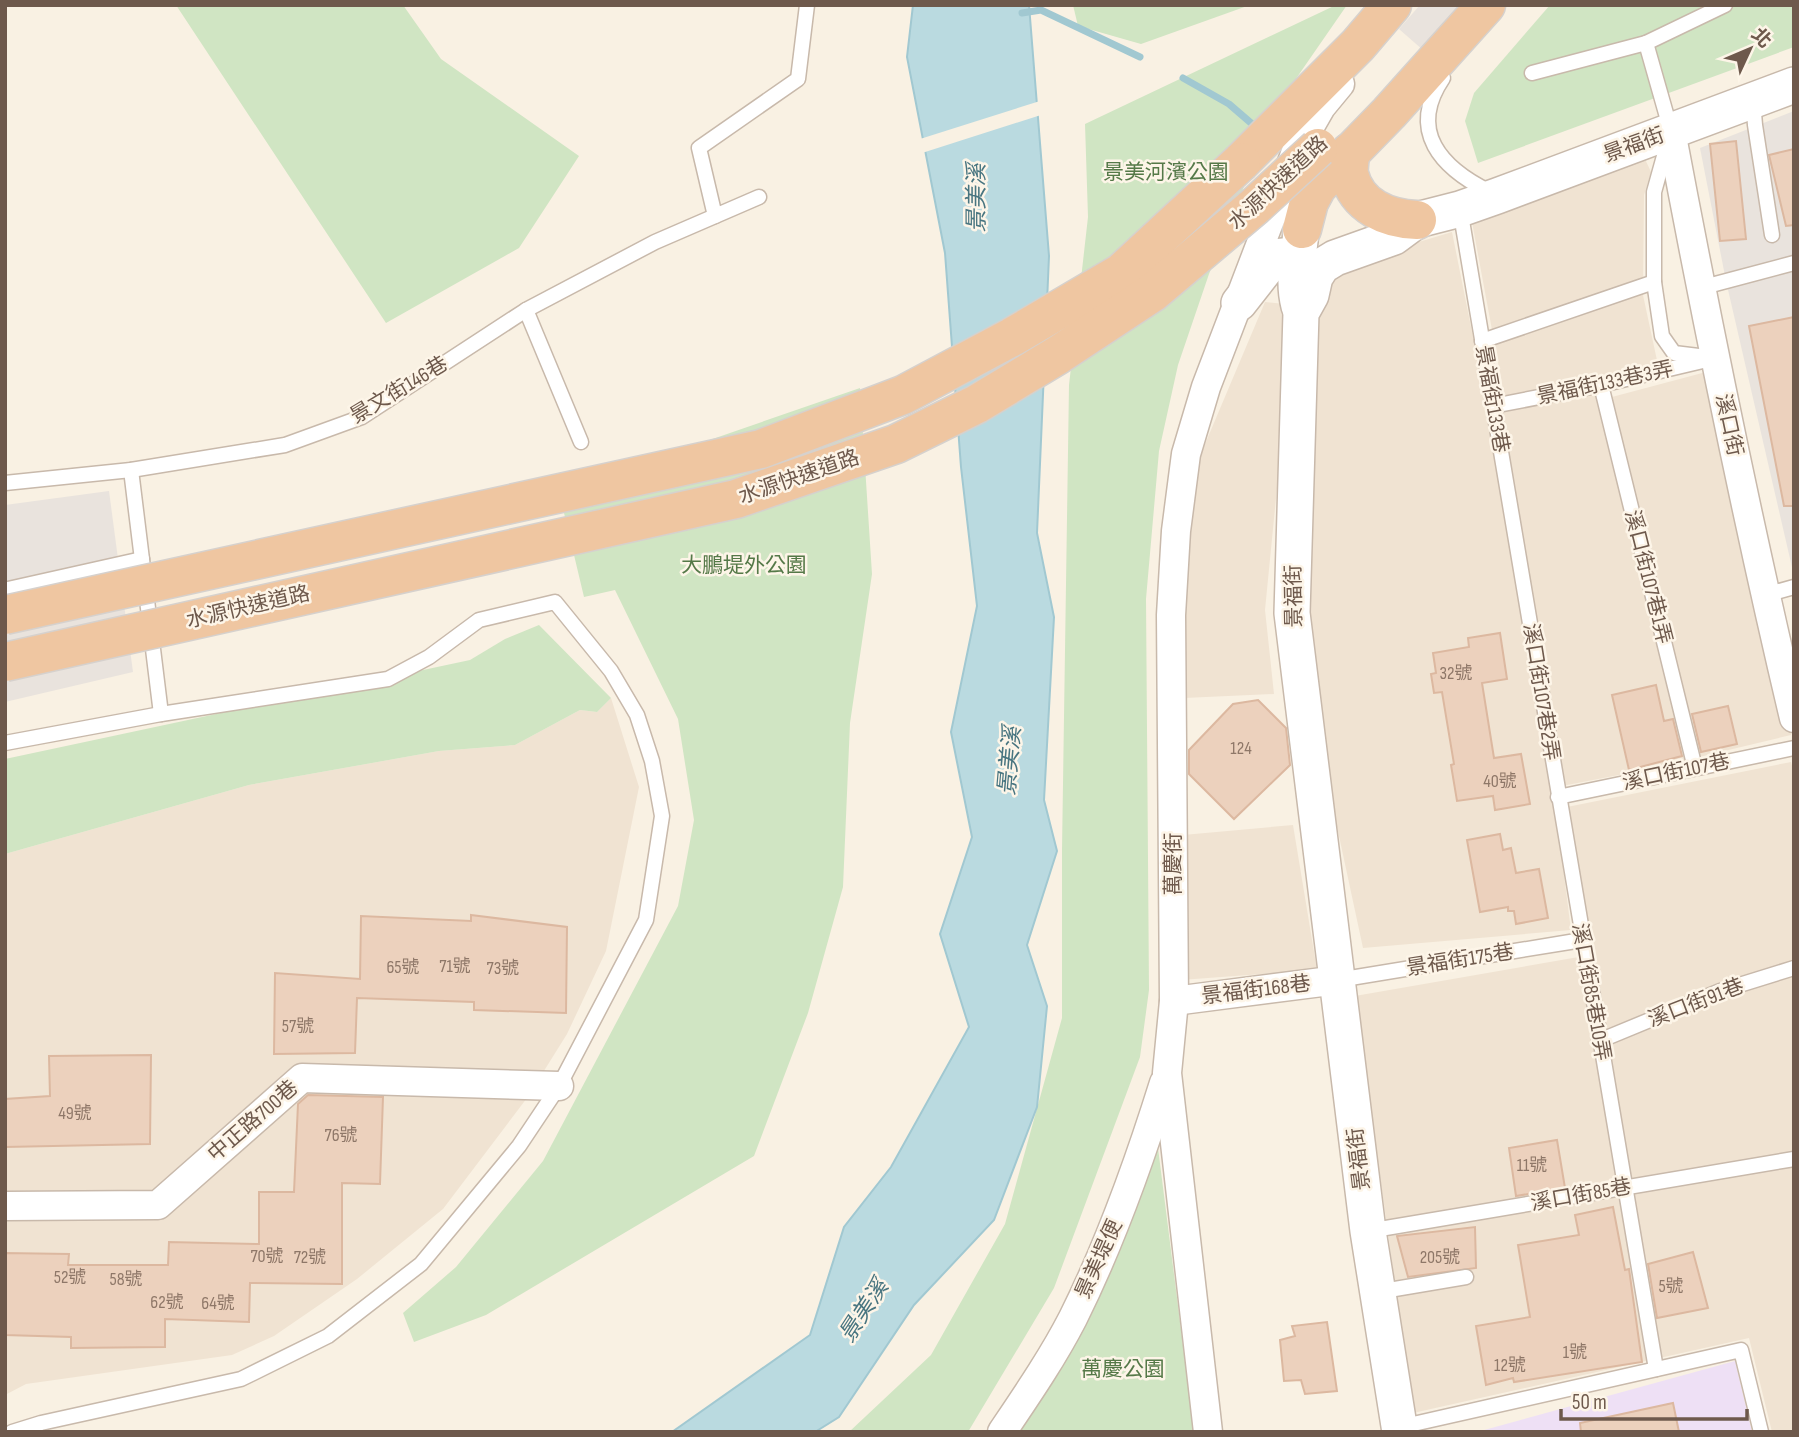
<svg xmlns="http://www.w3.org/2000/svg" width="1799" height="1437" font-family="'Sofia Sans Condensed','Noto Sans TC',sans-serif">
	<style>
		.residential { fill: #f0e3d2 }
		.industrial { fill: #e9e3dd }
		.education { fill: #eee0f5 }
		.green { fill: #d0e5c3 }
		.water { fill: #badae0; stroke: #a1c8d1; stroke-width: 2 }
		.pier { fill: #f9f1e3 }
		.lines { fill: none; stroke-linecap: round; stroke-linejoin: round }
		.stream { stroke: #a1c8d1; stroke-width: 7 }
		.building { fill: #ecd1bd; stroke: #dcb8a0; stroke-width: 2 }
		.service-casing { stroke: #c8b9ab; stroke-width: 17 }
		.minor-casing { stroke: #c8b9ab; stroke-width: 31 }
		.tertiary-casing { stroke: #c8b9ab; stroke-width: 38 }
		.trunk-casing { stroke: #d6d1cd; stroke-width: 41 }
		.service { stroke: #fff; stroke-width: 14 }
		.minor { stroke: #fff; stroke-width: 28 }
		.tertiary { stroke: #fff; stroke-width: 35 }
		.trunk { stroke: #efc6a1; stroke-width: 38 }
		.trunk-bridge-casing { stroke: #d6d1cd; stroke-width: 41; stroke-linecap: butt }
		.trunk-bridge { stroke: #efc6a1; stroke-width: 38 }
		.labels { text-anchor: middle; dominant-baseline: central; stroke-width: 5; stroke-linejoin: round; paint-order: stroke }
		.number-label { font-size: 18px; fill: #8e7768 }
		.street-label { font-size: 21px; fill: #6e594c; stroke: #fdf5e8 }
		.park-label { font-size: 21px; fill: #557948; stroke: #fdf5e8 }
		.water-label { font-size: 23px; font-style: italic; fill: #487580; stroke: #fdf5e8 }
	</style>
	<rect width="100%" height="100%" fill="#f9f1e3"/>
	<g class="residential">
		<polygon points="1645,159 1651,172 1644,195 1643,295 1658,365 1505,400 1472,222"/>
		<polygon points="1452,232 1535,647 1571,930 1363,948 1318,738 1308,590 1318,314 1324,281 1372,256"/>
		<polygon points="1265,302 1295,305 1265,610 1274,694 1184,698 1185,539 1200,456"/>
		<polygon points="1706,372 1791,735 1699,757 1612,397"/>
		<polygon points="1595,394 1686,762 1562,786 1501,411"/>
		<polygon points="611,698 639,787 606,951 567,1034 527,1098 443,1209 357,1279 274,1336 232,1355 26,1384 5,1395 5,854 249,785 439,751 515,745 580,710 597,712"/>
		<polygon points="1791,762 1794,773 1794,1432 1772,1432 1749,1338 1413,1413 1355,996 1590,955 1567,807"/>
		<polygon points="1293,825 1317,970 1181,980 1183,835"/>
	</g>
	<g class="industrial">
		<polygon points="1420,5 1476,5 1431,57 1399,29"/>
		<polygon points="1794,111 1794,576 1726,281 1700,148"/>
		<polygon points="109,491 133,672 5,702 5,505"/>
	</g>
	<polygon class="education" points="1735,1361 1752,1432 1477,1432"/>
	<g class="green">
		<polygon points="176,5 403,5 441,59 579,156 519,248 386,323"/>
		<polygon points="1073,5 1250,5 1141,44 1078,26"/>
		<polygon points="1336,5 1347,5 1275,109 1209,274 1178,365 1159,451 1146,599 1149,990 1140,1057 1054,1288 968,1432 849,1432 931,1355 1005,1224 1062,1018 1062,850 1069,385 1088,217 1085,124"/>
		<polygon points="1550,5 1794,5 1794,47 1478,163 1465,121 1474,93"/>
		<polygon points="860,388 872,574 850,723 843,887 808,1013 754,1156 486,1315 414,1342 403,1313 456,1267 543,1161 678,906 694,820 678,719 615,590 584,597 559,492"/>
		<polygon points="539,625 611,698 597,712 580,710 515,745 439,751 249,785 5,854 5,759 470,660 505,639"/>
		<polygon points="1158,1148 1194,1432 1014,1432 1128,1226"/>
	</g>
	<polygon class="water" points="913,5 1029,5 1049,256 1037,533 1054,617 1044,800 1057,851 1027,945 1047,1006 1037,1107 994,1220 914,1305 839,1417 815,1432 672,1432 810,1335 844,1227 891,1167 969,1027 940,934 972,837 951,732 977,606 961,467 945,253 907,57"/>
	<polygon class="pier" points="1040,101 1041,115 922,153 920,139"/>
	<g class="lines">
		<g class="stream">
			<polyline points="1022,13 1041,10 1140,57"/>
			<polyline points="1183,78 1229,104 1258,129"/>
		</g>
	</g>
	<g class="building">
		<polygon points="1736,141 1746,239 1720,241 1710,144"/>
		<polygon points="1794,149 1794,225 1786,226 1769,155"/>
		<polygon points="1794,317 1794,506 1784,506 1749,326"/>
		<polygon points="1500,633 1507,679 1482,683 1494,758 1521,754 1530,804 1495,810 1493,796 1457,801 1451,765 1454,764 1442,692 1434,693 1431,674 1436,673 1433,653 1469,647 1468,638"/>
		<polygon points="1656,685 1664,721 1673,719 1682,756 1629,770 1612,695"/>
		<polygon points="1258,700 1286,728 1290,765 1234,819 1189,774 1189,750 1233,704"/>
		<polygon points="1728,706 1737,744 1701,752 1692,714"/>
		<polygon points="1500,834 1503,850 1511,848 1516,873 1539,869 1548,918 1516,924 1514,911 1508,911 1508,907 1480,912 1467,840"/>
		<polygon points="471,915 567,927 566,1013 474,1010 474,1002 357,998 355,1053 274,1054 275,973 360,979 361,916 471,921"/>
		<polygon points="151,1055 150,1144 5,1147 5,1099 50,1096 49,1056"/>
		<polygon points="308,1095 383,1097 380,1184 342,1183 342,1284 250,1283 249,1322 165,1319 165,1347 71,1348 71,1337 5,1335 5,1253 69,1254 68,1265 168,1265 169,1242 259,1244 259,1192 294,1192 298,1104"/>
		<polygon points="1557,1140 1565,1188 1516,1196 1509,1148"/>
		<polygon points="1613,1207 1625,1270 1629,1269 1642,1362 1514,1382 1513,1378 1486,1385 1476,1326 1530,1317 1518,1245 1579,1235 1575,1215"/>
		<polygon points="1475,1227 1476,1268 1408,1277 1397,1236"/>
		<polygon points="1693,1252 1708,1308 1657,1318 1648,1264"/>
		<polygon points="1327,1322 1337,1391 1305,1394 1301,1380 1284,1381 1280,1340 1295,1336 1292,1326"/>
		<polygon points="1673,1403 1679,1432 1581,1432 1580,1423"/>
	</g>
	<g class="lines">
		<defs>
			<g id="service">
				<polyline points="1532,73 1646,43"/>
				<path d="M 1443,78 C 1407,131 1441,168 1490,192"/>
				<polyline points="1753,101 1755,125 1772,235"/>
				<polyline points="1460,209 1656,1369"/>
				<polyline points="715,216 699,148 798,79 807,5"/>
				<polyline points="1700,288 1794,263"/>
				<polyline points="526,310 581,442"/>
				<polyline points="1482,341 1654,282"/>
				<polyline points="1715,358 1674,353 1662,336 1654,282 1654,192 1671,131 1646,43 1725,5"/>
				<polyline points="1601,385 1695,768"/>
				<polyline points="1493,406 1601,385 1707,360"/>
				<polyline points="131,470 161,714"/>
				<polyline points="5,483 131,470 285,445 362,417 526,310 655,242 759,197"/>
				<polyline points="8,589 142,559"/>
				<polyline points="1765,595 1794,587"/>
				<polyline points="5,743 161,714 388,679 429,657 479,620 555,602 611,671 637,715 652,761 662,816 646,920 559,1086 519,1146 421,1264 328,1336 241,1379 41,1423 12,1432"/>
				<polyline points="1558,797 1794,748"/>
				<polyline points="1338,980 1582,940"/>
				<polyline points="1599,1041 1720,991 1794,968"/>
				<polyline points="1368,1231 1794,1159"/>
				<polyline points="1377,1292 1466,1277"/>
				<polyline points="1400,1427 1741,1350 1761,1432"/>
			</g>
			<g id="minor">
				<path d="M 1671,131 C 1708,328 1748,524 1794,718"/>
				<polyline points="1174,1001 1338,980"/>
				<polyline points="5,1206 158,1205 302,1078 559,1086"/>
				<path d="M 1002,1432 C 1027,1395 1053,1357 1073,1318 C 1111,1242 1139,1163 1164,1083"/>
				<polyline points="1208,1432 1167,1073 1174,1001 1171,615 1176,531 1186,454 1206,387 1297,149 1321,107 1340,84"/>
			</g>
			<g id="tertiary">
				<path d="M 1299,202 C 1300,212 1302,222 1301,231 C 1299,258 1292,279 1299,306"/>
				<polyline points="1239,303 1275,257 1284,256 1291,262 1295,274"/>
				<polyline points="1400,1432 1368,1231 1292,613 1301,313 1311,295 1315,277 1322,266 1335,258 1394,237 1417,220 1460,209 1497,196 1794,85"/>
			</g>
			<g id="trunk">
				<path d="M 1350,152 C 1350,159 1348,168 1349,174 C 1357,207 1388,219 1417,220"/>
				<polyline points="1241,162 1358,45 1392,5"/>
				<polyline points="1302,229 1309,202 1317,187 1389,113 1486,5"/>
			</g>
		</defs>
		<use href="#service" class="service-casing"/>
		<use href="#minor" class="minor-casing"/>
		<use href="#tertiary" class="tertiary-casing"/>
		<use href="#trunk" class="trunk-casing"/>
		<use href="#service" class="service"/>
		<use href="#minor" class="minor"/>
		<use href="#tertiary" class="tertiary"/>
		<use href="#trunk" class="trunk"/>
		<defs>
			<g id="trunk-bridge">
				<polyline points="5,615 761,449 903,395 1012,337 1121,273 1241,162"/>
				<polyline points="5,662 736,499 896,444 977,404 1058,355 1152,293 1255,206 1318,148"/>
			</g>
		</defs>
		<use href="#trunk-bridge" class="trunk-bridge-casing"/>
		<use href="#trunk-bridge" class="trunk-bridge"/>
	</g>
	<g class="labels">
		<g class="number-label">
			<text x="1456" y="673">32號</text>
			<text x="1241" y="748">124</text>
			<text x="1500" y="781">40號</text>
			<text x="455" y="966">71號</text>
			<text x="403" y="967">65號</text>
			<text x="503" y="968">73號</text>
			<text x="298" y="1026">57號</text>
			<text x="75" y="1113">49號</text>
			<text x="341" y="1135">76號</text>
			<text x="1532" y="1165">11號</text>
			<text x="267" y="1256">70號</text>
			<text x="310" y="1257">72號</text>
			<text x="1440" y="1257">205號</text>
			<text x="70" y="1277">52號</text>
			<text x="126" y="1279">58號</text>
			<text x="1671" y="1286">5號</text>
			<text x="167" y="1302">62號</text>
			<text x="218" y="1303">64號</text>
			<text x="1575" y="1352">1號</text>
			<text x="1510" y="1365">12號</text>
		</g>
		<g class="street-label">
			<text transform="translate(1634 145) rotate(-20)">景福街</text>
			<text transform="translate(1278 183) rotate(-43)">水源快速道路</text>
			<text transform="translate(1605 383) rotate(-12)">景福街133巷3弄</text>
			<text transform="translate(399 390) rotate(-31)">景文街146巷</text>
			<text transform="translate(1492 399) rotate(80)">景福街133巷</text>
			<text transform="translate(1729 425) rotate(78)">溪口街</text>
			<text transform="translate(799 477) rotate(-19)">水源快速道路</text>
			<text transform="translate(1648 577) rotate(76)">溪口街107巷1弄</text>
			<text transform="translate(1294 596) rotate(-91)">景福街</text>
			<text transform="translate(248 607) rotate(-13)">水源快速道路</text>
			<text transform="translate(1541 692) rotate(81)">溪口街107巷2弄</text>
			<text transform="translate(1676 772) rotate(-12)">溪口街107巷</text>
			<text transform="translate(1173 864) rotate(-90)">萬慶街</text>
			<text transform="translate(1460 960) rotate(-9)">景福街175巷</text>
			<text transform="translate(1256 990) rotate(-7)">景福街168巷</text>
			<text transform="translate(1591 992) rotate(80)">溪口街85巷10弄</text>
			<text transform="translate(1696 1003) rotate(-21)">溪口街91巷</text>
			<text transform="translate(253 1121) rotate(-41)">中正路700巷</text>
			<text transform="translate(1359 1159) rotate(-97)">景福街</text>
			<text transform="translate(1581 1195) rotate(-10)">溪口街85巷</text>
			<text transform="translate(1099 1259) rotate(-66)">景美堤便</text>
		</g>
		<g class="park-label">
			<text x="1166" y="172">景美河濱公園</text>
			<text x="744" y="565">大鵬堤外公園</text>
			<text x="1123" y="1369">萬慶公園</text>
		</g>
		<g class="water-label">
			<text transform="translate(977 198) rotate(-90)">景美溪</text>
			<text transform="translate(1010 761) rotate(-85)">景美溪</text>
			<text transform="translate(864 1311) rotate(-57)">景美溪</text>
		</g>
	</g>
	<rect width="1799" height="1437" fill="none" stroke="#6e594c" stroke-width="14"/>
	<g transform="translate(1750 49) rotate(46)" stroke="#fdf5e8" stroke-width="5" paint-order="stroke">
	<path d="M0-5L12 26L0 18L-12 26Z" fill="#6e594c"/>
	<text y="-10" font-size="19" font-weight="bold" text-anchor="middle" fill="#6e594c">北</text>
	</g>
	<path d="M1561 1409v10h186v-10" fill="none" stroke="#6e594c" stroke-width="3.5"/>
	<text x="1572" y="1409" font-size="21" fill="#6e594c" stroke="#fdf5e8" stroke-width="5" paint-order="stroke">50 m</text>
</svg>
